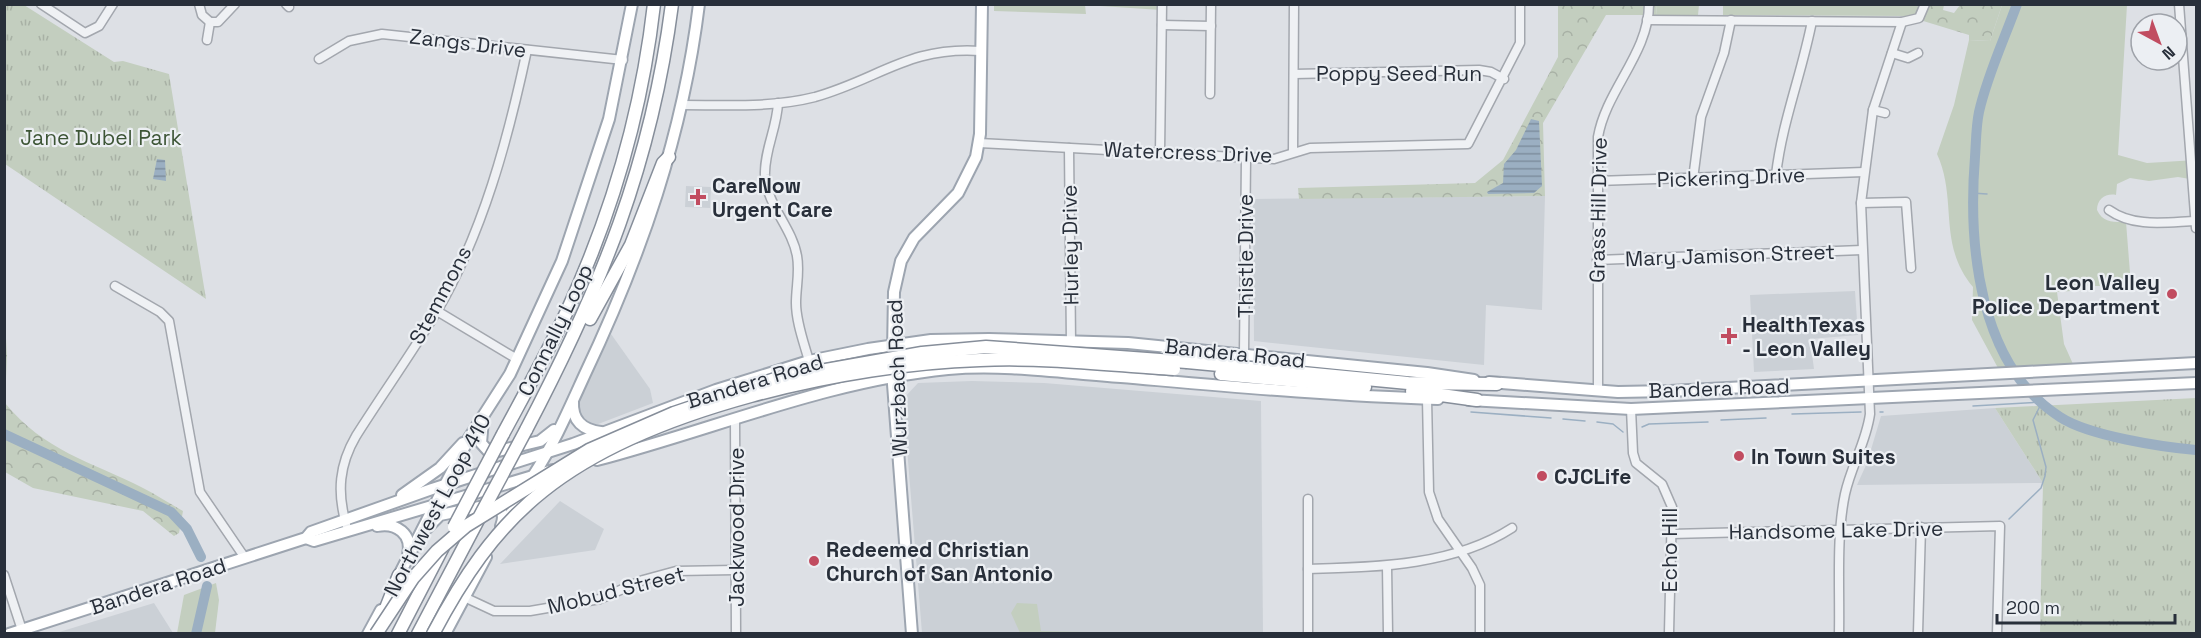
<svg xmlns="http://www.w3.org/2000/svg" width="2201" height="638" font-family="'Space Grotesk',sans-serif">
	<style>
		.built { fill: #cbd0d6 }
		.grass { fill: #c3cebf }
		.forest { fill: url(#forest-crowns) }
		.park { fill: url(#park-tufts) }
		.water { fill: url(#water-rules) }
		.lines { fill: none; stroke-linecap: round; stroke-linejoin: round }
		.stream { stroke: #9bafc2; stroke-width: 1.5 }
		.river { stroke: #9bafc2; stroke-width: 10 }
		.minor-casing { stroke: #a3a7ae; stroke-width: 11 }
		.major-casing { stroke: #9da5b0; stroke-width: 14 }
		.highway-casing { stroke: #868e9a; stroke-width: 15 }
		.minor { stroke: #eff1f4; stroke-width: 8 }
		.major { stroke: #fff; stroke-width: 10 }
		.highway { stroke: #fff; stroke-width: 12 }
		.highway-bridge-casing { stroke: #868e9a; stroke-width: 15; stroke-linecap: butt }
		.highway-bridge { stroke: #fff; stroke-width: 12 }
		.poi-dot { fill: #c14c60; stroke: #eceff3; stroke-width: 2 }
		.labels { text-anchor: middle; dominant-baseline: central; stroke-width: 4.5; stroke-linejoin: round; paint-order: stroke }
		.street-label { font-size: 21px; fill: #282f3a; stroke: #eceff3 }
		.park-label { font-size: 21px; fill: #3d5536; stroke: #eceff3 }
		.poi-label { font-size: 21px; font-weight: bold; fill: #282f3a; stroke: #eceff3; text-anchor: start }
	</style>
	<defs>
		<pattern id="forest-crowns" width="20" height="18" patternUnits="userSpaceOnUse" patternTransform="scale(1.5)"><rect width="20" height="18" fill="#c3cebf"/><path d="M2 6a3 3 0 1 1 6 0M12 15a3 3 0 1 1 6 0" fill="none" stroke="#a8b1a5"/></pattern>
		<pattern id="park-tufts" width="24" height="20" patternUnits="userSpaceOnUse" patternTransform="scale(1.5)"><rect width="24" height="20" fill="#c3cebf"/><path d="M3 7l-1-3M5 7V3M7 7l1-3M15 17l-1-3M17 17v-4M19 17l1-3" fill="none" stroke="#a8b1a5"/></pattern>
		<pattern id="water-rules" width="6" height="5" patternUnits="userSpaceOnUse" patternTransform="scale(1.5)"><rect width="6" height="5" fill="#9bafc2"/><path d="M0 2.5h6" fill="none" stroke="#7e8f9f"/></pattern>
	</defs>
	<rect width="100%" height="100%" fill="#dde0e5"/>
	<g class="built">
		<polygon points="686,186 711,187 710,208 685,207"/>
		<polygon points="1545,196 1542,310 1486,305 1484,365 1254,341 1253,199"/>
		<polygon points="1855,291 1858,335 1810,339 1814,369 1754,372 1750,295"/>
		<polygon points="611,334 650,389 653,403 593,426 582,419 578,403"/>
		<polygon points="972,381 1044,383 1261,401 1263,633 922,633 903,399 918,383"/>
		<polygon points="1995,408 2043,483 1857,485 1867,463 1881,416"/>
		<polygon points="560,501 604,529 595,550 500,564"/>
		<polygon points="154,603 173,633 56,633"/>
	</g>
	<g class="grass">
		<polygon points="994,4 1160,4 1161,10 1085,5 1086,14 994,11"/>
		<polygon points="1656,5 1699,5 1698,15 1657,15"/>
		<polygon points="1723,5 1924,5 1920,20 1907,16 1723,15"/>
		<path d="M 2002,5 L 2127,5 L 2118,155 L 2147,163 L 2196,160 L 2196,180 L 2178,177 L 2149,181 L 2130,178 L 2117,184 L 2116,195 C 2106,193 2097,199 2097,210 C 2103,223 2114,222 2126,222 L 2131,286 L 2086,286 L 2084,290 L 2057,292 L 2064,344 L 2073,364 L 1998,368 L 1972,320 L 1973,287 C 1937,244 1958,200 1937,154 L 1954,105 L 1969,40 L 1990,41 Z"/>
		<polygon points="216,583 219,600 215,633 177,633 184,595"/>
		<polygon points="1017,603 1037,604 1041,631 1140,633 1020,633 1011,613"/>
	</g>
	<g class="forest">
		<polygon points="1558,5 1656,5 1657,15 1606,15 1543,123 1545,196 1299,199 1298,188 1475,183 1503,160 1558,57"/>
		<polygon points="1924,5 1944,5 1943,10 1954,13 1960,5 2002,5 1990,41 1969,40 1969,35 1920,20"/>
		<path d="M 4,302 L 7,356 L 5,403 C 44,451 90,461 143,488 C 157,495 170,504 183,511 L 179,533 L 174,536 L 143,511 L 33,488 L 5,472 Z"/>
	</g>
	<g class="park">
		<polygon points="4,5 24,5 114,62 123,61 169,74 206,299 5,164"/>
		<polygon points="2196,398 2196,633 2040,633 2043,483 1995,408"/>
	</g>
	<g class="water">
		<polygon points="1531,119 1539,121 1542,186 1534,193 1488,194 1487,192 1503,183 1504,164 1516,150"/>
		<polygon points="157,159 165,160 166,181 153,179"/>
	</g>
	<g class="lines">
		<g class="stream">
			<polyline points="1972,193 1987,194"/>
			<polyline points="1973,406 2042,402 2033,420 2046,467 2045,476 2041,488 2009,519"/>
			<polyline points="1471,412 1551,418"/>
			<polyline points="1880,412 1883,412"/>
			<polyline points="1792,414 1861,412"/>
			<polyline points="1563,419 1585,421"/>
			<polyline points="1721,420 1766,418"/>
			<polyline points="1597,422 1613,424 1623,432"/>
			<polyline points="1642,427 1649,424 1708,422"/>
			<polyline points="2196,634 2196,629"/>
		</g>
		<g class="river">
			<path d="M 2017,4 C 2004,40 1987,76 1979,112 C 1976,126 1976,143 1975,157 C 1968,244 1978,365 2060,417 C 2089,436 2162,447 2196,450"/>
			<polyline points="4,434 171,512 187,529 201,557"/>
			<polyline points="196,634 207,586"/>
		</g>
		<defs>
			<g id="minor">
				<polyline points="41,4 85,33 99,26 113,4"/>
				<polyline points="199,4 202,15 210,22"/>
				<polyline points="286,4 289,7"/>
				<polyline points="2179,4 2196,228"/>
				<polyline points="1647,20 1902,22 1919,18 1925,4"/>
				<polyline points="210,22 218,22 235,4"/>
				<polyline points="1162,25 1211,26"/>
				<polyline points="207,40 210,22"/>
				<polyline points="1892,53 1908,58 1918,53"/>
				<polyline points="319,59 349,41 382,34 623,60"/>
				<polyline points="1294,74 1479,70 1491,72 1504,79"/>
				<polyline points="1210,94 1211,4"/>
				<path d="M 778,103 C 777,128 764,151 765,175 C 767,206 792,227 797,256 C 800,272 796,287 796,303 C 796,322 804,343 809,361"/>
				<path d="M 682,105 C 726,105 772,108 815,97 C 879,79 909,46 981,51"/>
				<polyline points="1873,110 1885,113"/>
				<polyline points="979,143 1274,159 1310,148 1468,144 1520,43 1520,4"/>
				<polyline points="1069,148 1071,343"/>
				<polyline points="1293,151 1294,4"/>
				<polyline points="1160,152 1162,4"/>
				<path d="M 1776,175 C 1782,122 1802,73 1812,21"/>
				<polyline points="1693,179 1701,117 1724,53 1731,20"/>
				<polyline points="1597,181 1864,172"/>
				<polyline points="1861,203 1906,202 1911,268"/>
				<path d="M 2109,210 C 2134,228 2167,222 2196,221"/>
				<polyline points="1597,260 1862,250"/>
				<polyline points="115,286 160,312 169,321 200,492 245,558"/>
				<polyline points="437,311 517,359"/>
				<polyline points="1244,353 1246,158"/>
				<path d="M 1598,390 L 1598,137 C 1606,90 1649,53 1649,4"/>
				<polyline points="1427,399 1429,492 1438,519 1472,568 1480,585 1480,634"/>
				<polyline points="1631,409 1633,453 1636,463 1662,484 1672,507 1669,633"/>
				<polyline points="735,420 736,634"/>
				<path d="M 346,524 C 337,492 339,465 356,436 C 382,395 411,354 436,313 C 483,233 508,139 527,50"/>
				<polyline points="1671,534 2000,526 1997,634"/>
				<polyline points="1387,566 1388,634"/>
				<path d="M 1308,569 C 1376,567 1453,566 1512,528"/>
				<polyline points="4,575 22,630"/>
				<polyline points="464,597 494,611 530,611 600,599 643,580 676,571 735,570"/>
				<polyline points="1918,633 1921,527"/>
				<polyline points="1308,634 1308,499"/>
				<path d="M 1839,634 C 1840,589 1836,536 1845,494 C 1851,466 1866,443 1870,414 L 1861,203 L 1873,110 L 1902,22"/>
			</g>
			<g id="major">
				<polyline points="893,352 894,292 901,261 914,238 958,193 976,157 980,134 982,4"/>
				<polyline points="1160,364 1163,357 1167,354 1202,355"/>
				<polyline points="892,371 912,634"/>
				<polyline points="1489,382 1618,392 1670,391 2196,363"/>
				<polyline points="1469,400 1631,409 2196,383"/>
				<path d="M 573,402 C 572,421 583,430 601,432"/>
				<polyline points="483,420 481,443 490,453 540,441 554,430"/>
				<path d="M 597,460 C 715,429 827,381 948,369 C 1005,364 1064,373 1121,377 C 1226,386 1332,396 1438,399"/>
				<path d="M 533,476 C 554,444 569,409 585,374 C 641,256 683,135 699,4"/>
				<polyline points="402,495 440,468 463,443"/>
				<polyline points="507,520 525,490"/>
				<path d="M 377,526 C 396,522 413,534 408,555"/>
				<path d="M 426,529 L 440,515 L 494,504 C 503,511 505,516 501,526"/>
				<polyline points="306,538 314,541 553,470"/>
				<polyline points="395,583 469,438 510,374 562,261 609,119 632,4"/>
				<polyline points="9,634 306,538 311,532 432,489 573,444 716,390 809,361 868,349 931,340 989,339 1128,343 1427,373 1474,380"/>
				<polyline points="368,634 381,610"/>
				<polyline points="445,634 486,557"/>
			</g>
			<g id="highway">
				<polyline points="590,319 631,245 663,163 669,157"/>
				<polyline points="1187,362 1408,383 1497,384"/>
				<polyline points="1221,374 1365,387"/>
				<polyline points="1412,391 1477,400"/>
				<path d="M 526,430 C 601,287 651,166 672,4"/>
				<path d="M 503,434 C 525,393 548,352 568,309 C 612,213 642,110 654,4"/>
				<polyline points="381,621 399,575"/>
				<polyline points="398,634 443,547"/>
				<polyline points="418,634 478,520"/>
			</g>
		</defs>
		<use href="#minor" class="minor-casing"/>
		<use href="#major" class="major-casing"/>
		<use href="#highway" class="highway-casing"/>
		<use href="#minor" class="minor"/>
		<use href="#major" class="major"/>
		<use href="#highway" class="highway"/>
		<defs>
			<g id="highway-bridge">
				<polyline points="480,516 526,430"/>
				<polyline points="454,527 503,434"/>
				<polyline points="376,634 413,578 437,551 466,526 589,450 674,413 775,379 922,353 986,347 1187,362"/>
				<path d="M 433,634 C 462,579 494,530 543,491 C 646,408 849,364 980,360 C 1044,357 1110,365 1174,369"/>
			</g>
		</defs>
		<use href="#highway-bridge" class="highway-bridge-casing"/>
		<use href="#highway-bridge" class="highway-bridge"/>
	</g>
	<g class="poi-dot">
		<path d="M695 188h6v6h6v6h-6v6h-6v-6h-6v-6h6z"/>
		<circle cx="2172" cy="294" r="6"/>
		<path d="M1726 327h6v6h6v6h-6v6h-6v-6h-6v-6h6z"/>
		<circle cx="1739" cy="456" r="6"/>
		<circle cx="1542" cy="476" r="6"/>
		<circle cx="814" cy="561" r="6"/>
	</g>
	<g class="labels">
		<g class="street-label">
			<text transform="translate(468 43) rotate(7)">Zangs Drive</text>
			<text x="1399" y="73">Poppy Seed Run</text>
			<text transform="translate(1188 152) rotate(2)">Watercress Drive</text>
			<text transform="translate(1731 177) rotate(-2)">Pickering Drive</text>
			<text transform="translate(1598 210) rotate(-89)">Grass Hill Drive</text>
			<text transform="translate(1070 245) rotate(-91)">Hurley Drive</text>
			<text transform="translate(1730 255) rotate(-2)">Mary Jamison Street</text>
			<text transform="translate(1245 256) rotate(-90)">Thistle Drive</text>
			<text transform="translate(440 295) rotate(-62)">Stemmons</text>
			<text transform="translate(555 330) rotate(-64)">Connally Loop</text>
			<text transform="translate(1235 353) rotate(6)">Bandera Road</text>
			<text transform="translate(897 378) rotate(-92)">Wurzbach Road</text>
			<text transform="translate(755 381) rotate(-17)">Bandera Road</text>
			<text transform="translate(1719 388) rotate(-2)">Bandera Road</text>
			<text transform="translate(437 505) rotate(-62)">Northwest Loop 410</text>
			<text transform="translate(736 527) rotate(-90)">Jackwood Drive</text>
			<text transform="translate(1836 530) rotate(-1)">Handsome Lake Drive</text>
			<text transform="translate(1669 550) rotate(-90)">Echo Hill</text>
			<text transform="translate(158 586) rotate(-18)">Bandera Road</text>
			<text transform="translate(616 590) rotate(-14)">Mobud Street</text>
		</g>
		<g class="park-label">
			<text x="101" y="137">Jane Dubel Park</text>
		</g>
		<g class="poi-label">
			<text x="712" y="185">CareNow<tspan x="712" dy="24">Urgent Care</tspan></text>
			<text x="2160" y="282" text-anchor="end">Leon Valley<tspan x="2160" dy="24">Police Department</tspan></text>
			<text x="1742" y="324">HealthTexas<tspan x="1742" dy="24">- Leon Valley</tspan></text>
			<text x="1751" y="456">In Town Suites</text>
			<text x="1554" y="476">CJCLife</text>
			<text x="826" y="549">Redeemed Christian<tspan x="826" dy="24">Church of San Antonio</tspan></text>
		</g>
	</g>
	<rect width="2201" height="638" fill="none" stroke="#282f3a" stroke-width="12"/>
	<g transform="translate(2159 42) rotate(139)"><circle r="28" fill="#eceff3" stroke="#9ea2a9" stroke-width="1.5"/>
	<path d="M0-4.5L10 22L0 15L-10 22Z" fill="#c14c60"/>
	<text y="-9" font-size="16" font-weight="bold" text-anchor="middle" fill="#282f3a">N</text>
	</g>
	<path d="M1997 614v9h178v-9" fill="none" stroke="#282f3a" stroke-width="3"/>
	<text x="2006" y="614" font-size="18" fill="#282f3a" stroke="#eceff3" stroke-width="4.5" paint-order="stroke">200 m</text>
</svg>
